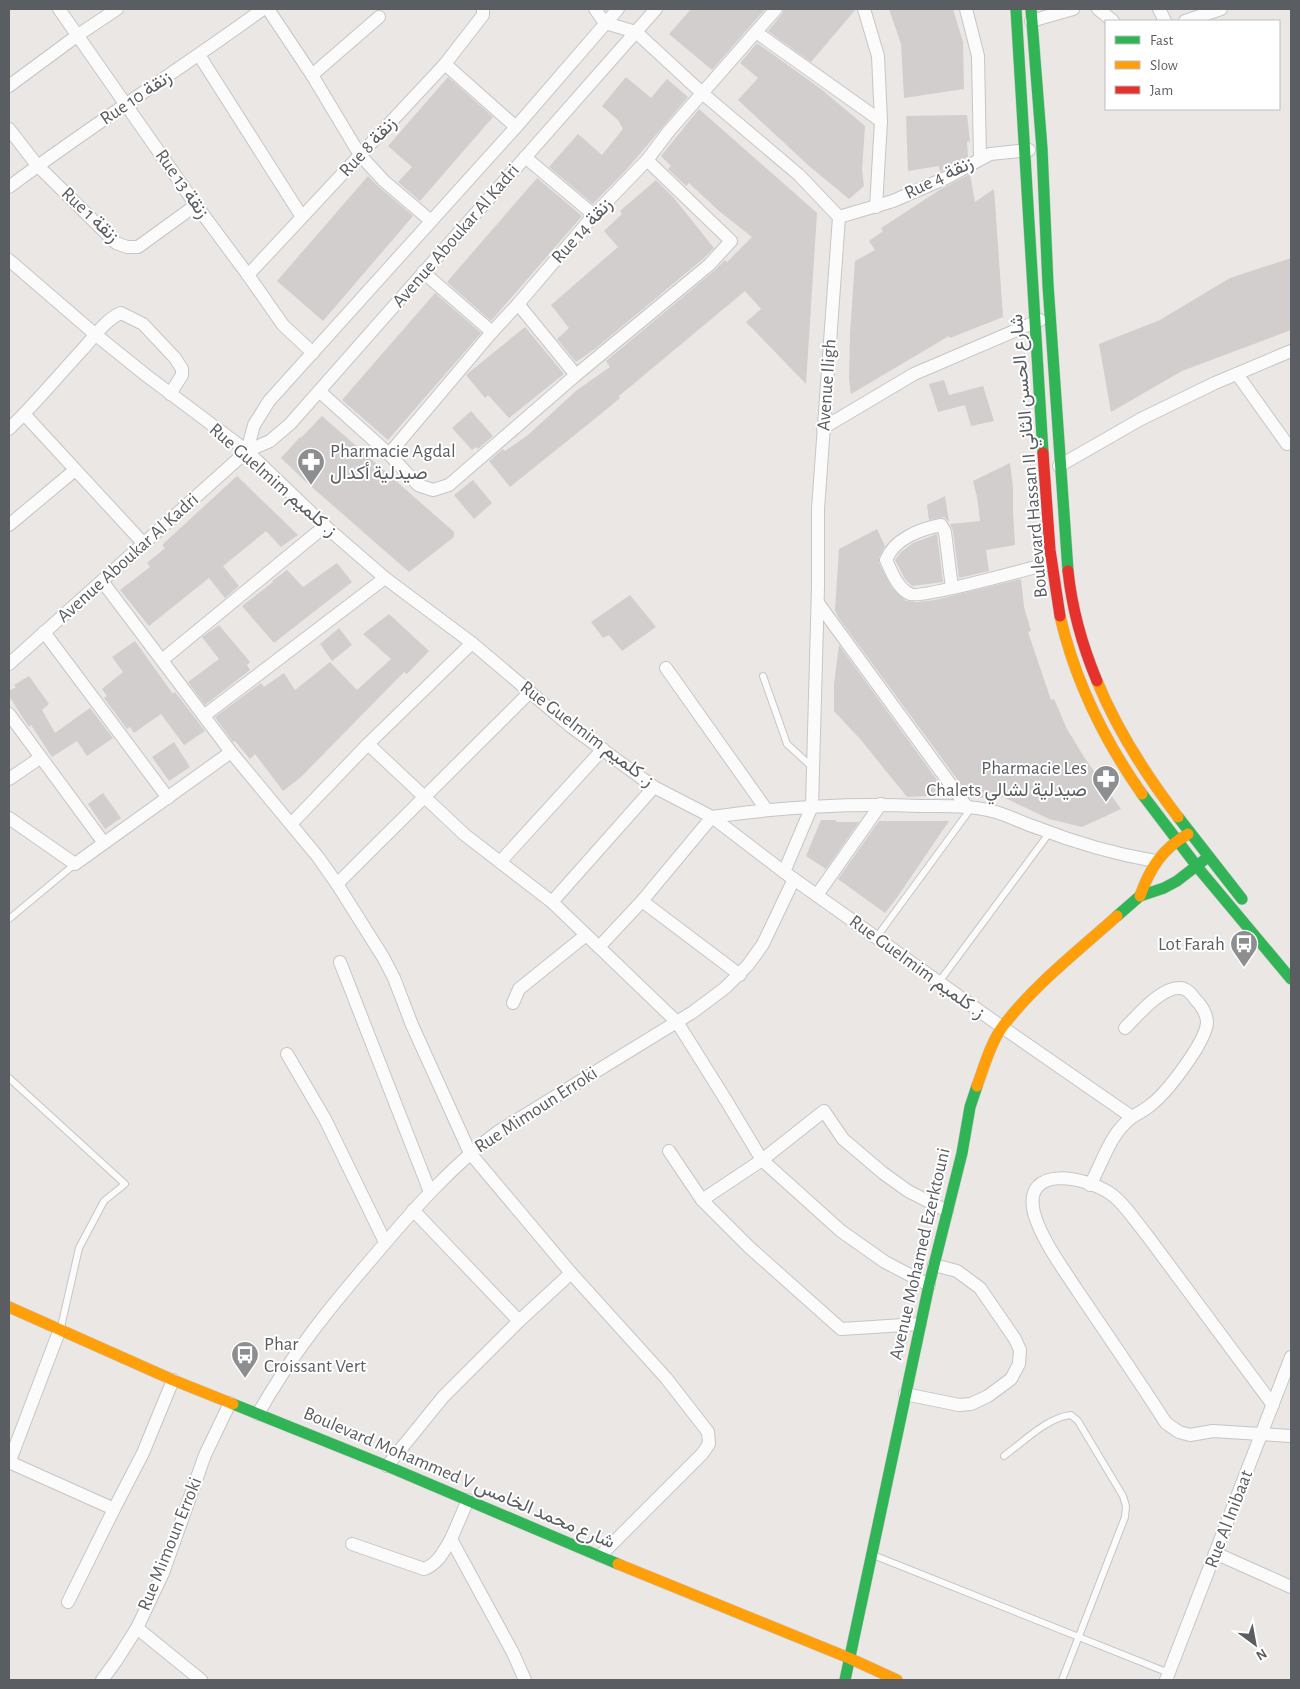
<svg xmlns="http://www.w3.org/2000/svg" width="1300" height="1689" font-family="'Alegreya Sans',Vazirmatn,sans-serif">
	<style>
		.building { fill: #d1cecd }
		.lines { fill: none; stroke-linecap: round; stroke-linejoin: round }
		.lane-casing { stroke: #c6c6c6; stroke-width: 8 }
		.street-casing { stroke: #c6c6c6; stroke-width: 14 }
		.fast-casing { stroke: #c6c6c5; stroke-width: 12 }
		.slow-casing { stroke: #c6c6c5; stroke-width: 12 }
		.jam-casing { stroke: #c6c6c5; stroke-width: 12 }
		.lane { stroke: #fcfbfb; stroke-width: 6 }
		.street { stroke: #fcfbfb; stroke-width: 12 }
		.fast { stroke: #30b455; stroke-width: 11 }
		.slow { stroke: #ff9f0a; stroke-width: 11 }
		.jam { stroke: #e5322d; stroke-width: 11 }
		.labels { text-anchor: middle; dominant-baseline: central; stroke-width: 4; stroke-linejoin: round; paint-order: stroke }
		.street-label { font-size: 19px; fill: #5a5e62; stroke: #fff }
		.poi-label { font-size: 19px; fill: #5a5e62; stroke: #fff; text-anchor: start }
	</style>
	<rect width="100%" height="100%" fill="#eae7e4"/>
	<g class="building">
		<polygon points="691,9 765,9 712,70 669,34"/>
		<polygon points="784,9 856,9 811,62 768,31 782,14"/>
		<polygon points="889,9 953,9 963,42 964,89 904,98 901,44"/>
		<polygon points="757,43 821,89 865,126 862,170 864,186 849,199 809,166 738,100 758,78 740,63"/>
		<polygon points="448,77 493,117 420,201 398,182 412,167 388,146"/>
		<polygon points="626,77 651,98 667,79 688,97 627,169 593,204 549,167 578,134 602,155 623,129 618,120 602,106"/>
		<polygon points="699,109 817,213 806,384 746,322 761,309 745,291 619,396 620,398 602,413 510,487 489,461 503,449 505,451 528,435 577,390 610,367 606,361 714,271 725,260 727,262 752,237 719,211 689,183 686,186 668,169 671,166 661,156"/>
		<polygon points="967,115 970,141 967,142 968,157 940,172 939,166 908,171 906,116"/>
		<polygon points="970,174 975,202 994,189 1003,317 950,338 949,336 851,394 849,379 850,333 855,261 875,250 869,241 883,231 881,228 941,189"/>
		<polygon points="368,176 379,187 413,216 323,321 277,281"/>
		<polygon points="537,178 582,216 491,321 447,282"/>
		<polygon points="656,180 673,197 714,248 703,259 596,348 576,362 557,339 569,328 551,305 618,247 604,231 622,214 620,211"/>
		<polygon points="1291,258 1291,330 1182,371 1111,412 1099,344 1160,320 1230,278"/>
		<polygon points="435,293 481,333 388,440 342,400"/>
		<polygon points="525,327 564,374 509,418 488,395 485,398 466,375"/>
		<polygon points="944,380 949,395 983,386 994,421 971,426 965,405 938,412 929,384"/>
		<polygon points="471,411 493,436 478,449 476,447 472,450 452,428"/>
		<polygon points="322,416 454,532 454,537 409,572 305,481 281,458 300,437 301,438"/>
		<polygon points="1010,463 1013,488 1013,512 1015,545 986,550 989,571 959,578 953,531 950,524 980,521 977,497 973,481"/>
		<polygon points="237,476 298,535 281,547 266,531 223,566 239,586 225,598 209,578 149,626 120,590 150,567 147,563 165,548 162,545"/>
		<polygon points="473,480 492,503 474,519 454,495"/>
		<polygon points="945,496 949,522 944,517 929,520 927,505"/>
		<polygon points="877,529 885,546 879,557 879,563 892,588 906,601 918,602 935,600 1021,579 1024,607 1031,631 1028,632 1051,700 1054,699 1067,729 1084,757 1121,809 1082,827 1049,819 1003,797 971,798 838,617 835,610 839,549"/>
		<polygon points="937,534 943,582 912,586 905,579 895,560 901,552 913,543"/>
		<polygon points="337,563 352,582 274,643 242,606 273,582 272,581 287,570 303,587"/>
		<polygon points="630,595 656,627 622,651 609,635 603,638 591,622"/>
		<polygon points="389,614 429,651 407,674 404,672 301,777 283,791 255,754 250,759 235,741 233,742 215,717 261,683 264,687 284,673 295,690 330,662 357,690 391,659 363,634"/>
		<polygon points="219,625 250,662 247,665 250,670 205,705 188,682 219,659 202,637"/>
		<polygon points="339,628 352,645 332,661 320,644"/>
		<polygon points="135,641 173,694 175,692 205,731 184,745 161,714 134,733 130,727 127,729 104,698 107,696 102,689 123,672 112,657"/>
		<polygon points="839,645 948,795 907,797 861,740 834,711 834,684"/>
		<polygon points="29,676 49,704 42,710 55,733 90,708 113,738 87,756 77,741 52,757 31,725 29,727 27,724 9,696 9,691 16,687 14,685"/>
		<polygon points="174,742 190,767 169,781 152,757"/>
		<polygon points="103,793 121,818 105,829 88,804"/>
		<polygon points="821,820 836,820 836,822 859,822 826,869 806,856"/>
		<polygon points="879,821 949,821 898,896 885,913 838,879"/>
	</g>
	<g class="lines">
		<defs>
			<g id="lane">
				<polyline points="763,676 787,744 812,767"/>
				<polyline points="9,919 75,864"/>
				<polyline points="876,938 972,807"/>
				<polyline points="939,982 1050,832"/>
				<polyline points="9,1078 125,1184 104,1201 79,1248 61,1327"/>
				<path d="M 1004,1456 C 1023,1442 1048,1417 1071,1415 L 1078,1421 L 1123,1496 L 1126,1506 L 1125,1517 L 1062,1680"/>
				<polyline points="873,1555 1169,1673"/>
			</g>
			<g id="street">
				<polyline points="59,9 196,205 248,275 283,325 313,353"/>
				<polyline points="268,9 312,75 360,155 384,181 431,221"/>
				<polyline points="595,9 605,23 636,32 702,93 799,175 839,217 818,509 818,587 812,806 784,872"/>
				<polyline points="864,9 878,56 881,121 876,207"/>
				<polyline points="966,9 978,56 980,158"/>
				<polyline points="1098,9 1113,21"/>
				<polyline points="1159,9 1165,21"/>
				<polyline points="1031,21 1073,9"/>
				<polyline points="1185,21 1221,9"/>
				<polyline points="756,32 881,121"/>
				<polyline points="199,55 302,217"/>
				<polyline points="445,64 516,127"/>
				<polyline points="312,75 379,17"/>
				<polyline points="9,86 78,35 117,9"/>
				<polyline points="9,129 37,165 116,243 127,247 138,247 196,205"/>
				<polyline points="525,157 594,215"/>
				<path d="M 9,187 C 92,125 179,70 263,9"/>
				<polyline points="839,217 893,201 948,177 990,154 1029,150"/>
				<path d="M 9,260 L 96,335 L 147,376 L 247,451 L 325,526 L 385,578 L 472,643 L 570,726 L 654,787 L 712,817 L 784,872 L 1002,1027 L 1132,1117 C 1109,1135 1104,1160 1090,1185"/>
				<polyline points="423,272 492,332"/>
				<polyline points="248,275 445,64 483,15 483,9"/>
				<polyline points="518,304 576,375"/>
				<polyline points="1237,374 1287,444"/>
				<polyline points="319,391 389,454 418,485 433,490 449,485 576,375 709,265 731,241 647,160"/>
				<polyline points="24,414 144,544"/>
				<polyline points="823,428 914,374 1040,320"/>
				<path d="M 9,429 C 35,404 58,376 82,350 C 92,339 107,318 121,313 L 143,324 L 175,358 L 182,369 L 182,375 L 170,394"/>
				<polyline points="247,451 254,425 269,401 516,127 618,9"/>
				<polyline points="389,454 492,332 518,304 594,215 647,160 669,131 776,9"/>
				<polyline points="1059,466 1141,419 1215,383 1291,351"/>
				<polyline points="9,525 75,470"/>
				<polyline points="102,581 231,752 318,857 337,884 383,957 394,978 412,1025 470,1153 571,1273 666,1378 708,1432 709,1444 702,1454 600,1556"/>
				<path d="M 952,588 L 945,532 L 941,525 C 920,529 894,539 886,560 C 891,571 898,589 910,594 C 920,599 1032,568 1051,563"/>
				<polyline points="818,603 967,807"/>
				<polyline points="44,632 168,798"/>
				<polyline points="162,660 325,526"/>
				<polyline points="9,664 247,451 270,441 290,424 656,9"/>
				<polyline points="666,668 766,809"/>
				<polyline points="9,714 104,843"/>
				<polyline points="205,715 385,578"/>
				<polyline points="368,744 465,835 552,902 677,1022 724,1097 762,1160 841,1231 885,1262 929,1285"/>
				<polyline points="9,779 40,758"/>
				<polyline points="9,818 75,864 231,752"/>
				<polyline points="291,824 368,744 472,643"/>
				<polyline points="500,862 603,749"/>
				<polyline points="337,884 530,692"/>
				<polyline points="817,895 881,804"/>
				<polyline points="642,901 740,975"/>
				<polyline points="552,902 654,787"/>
				<path d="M 599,947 L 642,901 L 712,817 C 781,807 850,803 920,806 C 944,806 968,805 992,811 C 1008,815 1022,823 1038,828 C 1076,843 1115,854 1155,861"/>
				<polyline points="340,962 430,1192"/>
				<polyline points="513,1003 519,989 586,935"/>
				<path d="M 1125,1028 C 1138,1015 1161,987 1180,988 C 1186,988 1192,994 1195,999 C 1201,1005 1207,1014 1207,1023 C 1205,1043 1168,1091 1152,1104 C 1146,1109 1139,1113 1132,1117"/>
				<polyline points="287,1054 325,1119 385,1242"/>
				<polyline points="669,1151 702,1200 762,1160 824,1111 843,1139 883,1173 908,1191 947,1211"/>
				<polyline points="702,1200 749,1247 841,1329 920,1324"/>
				<polyline points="413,1210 519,1321"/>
				<polyline points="905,1394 959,1405 971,1404 988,1396 1011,1379 1019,1364 1020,1350 1015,1339 980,1288 957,1271 934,1265"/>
				<path d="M 1273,1405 L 1146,1234 C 1135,1221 1125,1204 1111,1194 C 1087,1177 1022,1163 1034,1213 C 1041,1239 1064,1270 1079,1293 C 1108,1336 1138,1379 1166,1423 L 1179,1432 L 1190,1435 L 1213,1431 L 1291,1436"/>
				<path d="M 258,1414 C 291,1355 331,1306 375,1255 C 413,1210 451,1166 499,1131 L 693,1012 L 725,988 L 748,965 L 763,944 L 794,879"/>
				<polyline points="9,1462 114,1509 68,1602"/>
				<polyline points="9,1463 60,1329"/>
				<polyline points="387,1466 443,1397 519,1321 571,1273"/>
				<polyline points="468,1500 451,1539 513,1653 525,1680"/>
				<polyline points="114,1509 143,1453 173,1380"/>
				<path d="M 352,1544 L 424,1569 C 438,1564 444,1551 451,1539"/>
				<polyline points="1215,1553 1291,1587"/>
				<polyline points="137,1628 201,1680"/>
				<polyline points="102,1680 116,1661 137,1628 163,1573 205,1455 230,1403"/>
				<polyline points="1166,1680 1291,1357"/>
			</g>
			<g id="fast">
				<polyline points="1016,9 1043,453"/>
				<polyline points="1031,9 1042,149 1048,285 1068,571"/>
				<polyline points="1142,794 1199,869 1291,979"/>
				<polyline points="1178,817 1242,899"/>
				<polyline points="1117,916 1140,896 1164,888 1177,881 1208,857"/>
				<polyline points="233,1404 387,1466 618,1564"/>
				<polyline points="845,1680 929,1285 962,1153 970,1107 977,1086"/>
			</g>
			<g id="slow">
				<path d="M 1060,616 C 1075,681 1104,740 1142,794"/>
				<path d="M 1097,681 C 1117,730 1146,775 1178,817"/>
				<path d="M 1140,896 C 1150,868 1162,849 1188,834"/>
				<path d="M 977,1086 C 984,1067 991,1042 1003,1026 C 1035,984 1078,951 1117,916"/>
				<polyline points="9,1307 173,1380 233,1404"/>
				<polyline points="618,1564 849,1658 897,1680"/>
			</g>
			<g id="jam">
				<polyline points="1043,453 1050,550 1060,616"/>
				<path d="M 1068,571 C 1072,609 1082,645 1097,681"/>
			</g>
		</defs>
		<use href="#lane" class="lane-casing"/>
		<use href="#street" class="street-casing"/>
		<use href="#fast" class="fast-casing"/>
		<use href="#slow" class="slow-casing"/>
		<use href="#jam" class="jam-casing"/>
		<use href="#lane" class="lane"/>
		<use href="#street" class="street"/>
		<use href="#fast" class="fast"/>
		<use href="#slow" class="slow"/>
		<use href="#jam" class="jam"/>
	</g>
	<defs>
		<symbol id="pharmacy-pin" viewBox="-11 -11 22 30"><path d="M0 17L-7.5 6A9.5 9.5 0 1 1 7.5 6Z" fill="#8c8e90" stroke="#fff"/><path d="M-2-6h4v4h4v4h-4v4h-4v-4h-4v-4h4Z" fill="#fff"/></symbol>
		<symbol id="bus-pin" viewBox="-11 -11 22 30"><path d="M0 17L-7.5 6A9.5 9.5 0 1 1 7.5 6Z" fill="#8c8e90" stroke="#fff"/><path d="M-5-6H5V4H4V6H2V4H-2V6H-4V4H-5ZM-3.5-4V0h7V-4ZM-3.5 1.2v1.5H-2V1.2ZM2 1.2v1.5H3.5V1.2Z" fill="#fff"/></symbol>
	</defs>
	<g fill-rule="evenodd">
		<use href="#pharmacy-pin" x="295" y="446" width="32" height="43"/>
		<use href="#pharmacy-pin" x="1090" y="763" width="32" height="43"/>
		<use href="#bus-pin" x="1228" y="928" width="32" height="43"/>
		<use href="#bus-pin" x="229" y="1339" width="32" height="43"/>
	</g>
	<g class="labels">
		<g class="street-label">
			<text transform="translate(136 98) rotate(-34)">Rue 10 زنقة</text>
			<text transform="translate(368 147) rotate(-47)">Rue 8 زنقة</text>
			<text transform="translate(939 178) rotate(-26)">Rue 4 زنقة</text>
			<text transform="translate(182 184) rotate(55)">Rue 13 زنقة</text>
			<text transform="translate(90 215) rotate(43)">Rue 1 زنقة</text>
			<text transform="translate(582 231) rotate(-48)">Rue 14 زنقة</text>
			<text transform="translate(456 236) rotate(-49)">Avenue Aboukar Al Kadri</text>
			<text transform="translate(827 385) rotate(-86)">Avenue Iligh</text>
			<text transform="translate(1029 456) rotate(-95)">Boulevard Hassan II شارع الحسن الثاني</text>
			<text transform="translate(273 480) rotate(41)">Rue Guelmim ز. كلميم</text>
			<text transform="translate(128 558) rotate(-42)">Avenue Aboukar Al Kadri</text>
			<text transform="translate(587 734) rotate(37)">Rue Guelmim ز. كلميم</text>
			<text transform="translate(917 967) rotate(36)">Rue Guelmim ز. كلميم</text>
			<text transform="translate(536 1110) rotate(-33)">Rue Mimoun Erroki</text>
			<text transform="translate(920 1254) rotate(-77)">Avenue Mohamed Ezerktouni</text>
			<text transform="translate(459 1478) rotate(23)">Boulevard Mohammed V شارع محمد الخامس</text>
			<text transform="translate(1229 1519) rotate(-69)">Rue Al Inibaat</text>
			<text transform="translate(170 1544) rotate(-68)">Rue Mimoun Erroki</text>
		</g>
		<g class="poi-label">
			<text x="330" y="451">Pharmacie Agdal<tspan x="330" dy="22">صيدلية أكدال</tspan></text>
			<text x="1087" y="768" text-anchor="end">Pharmacie Les<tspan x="1087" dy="22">Chalets صيدلية لشالي</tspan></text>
			<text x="1225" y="944" text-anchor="end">Lot Farah</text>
			<text x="264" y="1344">Phar<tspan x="264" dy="22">Croissant Vert</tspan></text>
		</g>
	</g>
	<rect width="1300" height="1689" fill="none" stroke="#5a5e62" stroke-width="20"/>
	<rect x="1105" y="20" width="175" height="90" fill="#ffffff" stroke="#bdbfc0"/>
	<rect x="1115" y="36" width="25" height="8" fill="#30b455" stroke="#bdbfc0"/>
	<text x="1150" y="45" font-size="15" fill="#5a5e62">Fast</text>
	<rect x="1115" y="61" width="25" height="8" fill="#ff9f0a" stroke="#bdbfc0"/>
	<text x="1150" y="70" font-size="15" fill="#5a5e62">Slow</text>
	<rect x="1115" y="86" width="25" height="8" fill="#e5322d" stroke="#bdbfc0"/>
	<text x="1150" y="95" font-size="15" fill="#5a5e62">Jam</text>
	<g transform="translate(1255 1644) rotate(148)" stroke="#ffffff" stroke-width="4" paint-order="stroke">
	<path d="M0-4L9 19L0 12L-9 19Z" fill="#5a5e62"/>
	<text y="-8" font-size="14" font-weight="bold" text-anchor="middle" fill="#5a5e62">N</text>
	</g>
</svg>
